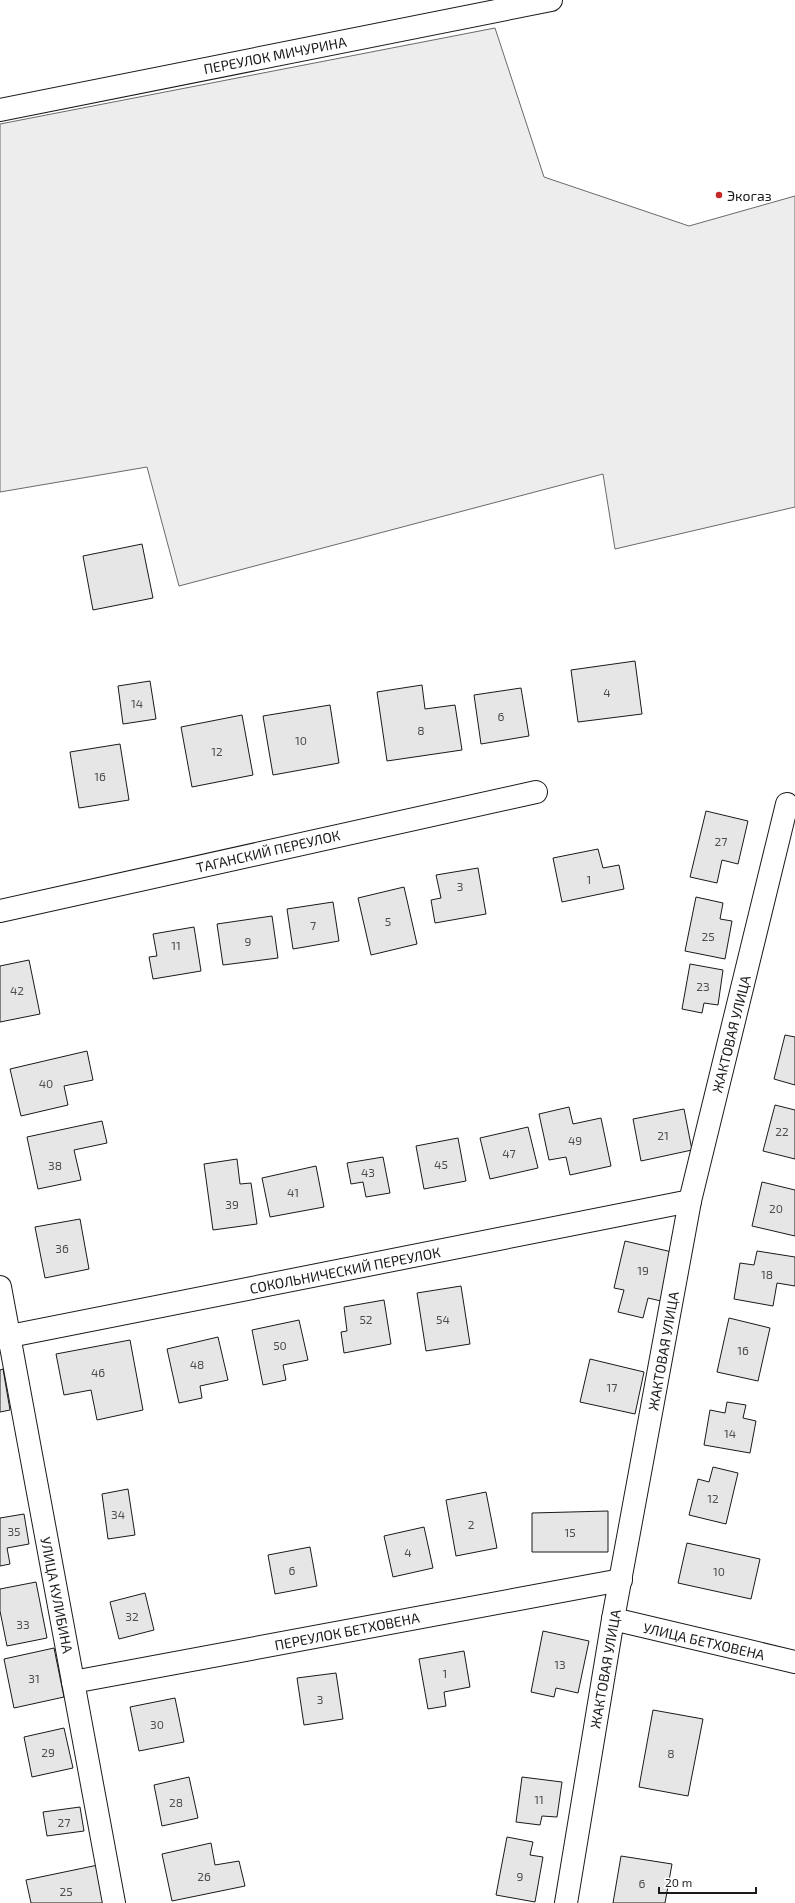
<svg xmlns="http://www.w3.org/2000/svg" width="795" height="1903" font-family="'Exo 2',sans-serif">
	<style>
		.built { fill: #ededed; stroke: #6a6a6a }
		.building { fill: #e6e6e6; stroke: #1a1a1a }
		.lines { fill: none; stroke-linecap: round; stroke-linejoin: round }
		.minor-casing { stroke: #1a1a1a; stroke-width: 24 }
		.major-casing { stroke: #1a1a1a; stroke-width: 24 }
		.minor { stroke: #fff; stroke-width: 22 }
		.major { stroke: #fff; stroke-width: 22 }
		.poi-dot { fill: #c62828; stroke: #fff; stroke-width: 1.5 }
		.labels { text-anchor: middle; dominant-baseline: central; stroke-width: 3; stroke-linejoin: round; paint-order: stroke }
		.number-label { font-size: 12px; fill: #4d4d4d }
		.street-label { font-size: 14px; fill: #1a1a1a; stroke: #fff }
		.poi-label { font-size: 14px; fill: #1a1a1a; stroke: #fff; text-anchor: start }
	</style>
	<rect width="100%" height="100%" fill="#fff"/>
	<polygon class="built" points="495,28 544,177 689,226 795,196 795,507 615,549 603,474 179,586 147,467 0,492 0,124"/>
	<g class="building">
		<polygon points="142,544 153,598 93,610 83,556"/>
		<polygon points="635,661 642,714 578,722 571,670"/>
		<polygon points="150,681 156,719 123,724 118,686"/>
		<polygon points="422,685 425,709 455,705 462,750 387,761 377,692"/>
		<polygon points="521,688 529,736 481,744 474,695"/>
		<polygon points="330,705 339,763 273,775 263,716"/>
		<polygon points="242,715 253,775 192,787 181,727"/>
		<polygon points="120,744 129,800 79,808 70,752"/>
		<polygon points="706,811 748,821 738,864 722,860 717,883 690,877"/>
		<polygon points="598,849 603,868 619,865 624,889 562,902 553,858"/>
		<polygon points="478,868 486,914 435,923 431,900 441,898 436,875"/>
		<polygon points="404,887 417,944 371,955 358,898"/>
		<polygon points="696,897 723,903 720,919 732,921 725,959 685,951"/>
		<polygon points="333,902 339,941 293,949 287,909"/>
		<polygon points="272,916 278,958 223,965 217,924"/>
		<polygon points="194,927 201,971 153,979 149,957 157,956 153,934"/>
		<polygon points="29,960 40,1014 0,1022 0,966"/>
		<polygon points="690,964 723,970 718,1005 704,1003 702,1013 682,1009"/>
		<polygon points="785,1035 795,1037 795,1085 774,1079"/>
		<polygon points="87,1051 93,1080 64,1086 68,1105 21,1116 10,1069"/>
		<polygon points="775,1105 795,1110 795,1159 763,1151"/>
		<polygon points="569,1107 573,1124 601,1118 611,1166 570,1175 566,1157 549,1160 539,1114"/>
		<polygon points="684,1109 692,1150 641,1161 633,1119"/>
		<polygon points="102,1121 107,1143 74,1150 81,1180 38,1189 27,1137"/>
		<polygon points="528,1127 538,1168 490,1179 480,1138"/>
		<polygon points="458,1138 466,1181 424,1189 416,1146"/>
		<polygon points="383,1157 390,1193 366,1197 363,1182 351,1184 347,1163"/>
		<polygon points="237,1159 240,1184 251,1183 257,1224 213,1230 204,1164"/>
		<polygon points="316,1166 324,1207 270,1217 262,1178"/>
		<polygon points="762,1182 795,1190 795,1236 752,1226"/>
		<polygon points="80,1219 89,1269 45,1278 35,1227"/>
		<polygon points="625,1241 672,1252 661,1301 648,1298 643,1318 618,1312 624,1290 614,1288"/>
		<polygon points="757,1251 795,1257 795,1286 777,1283 773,1306 734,1299 740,1263 754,1265"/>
		<polygon points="461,1286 470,1344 426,1351 417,1293"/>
		<polygon points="384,1300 391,1344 344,1353 341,1332 347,1331 344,1307"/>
		<polygon points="729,1318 770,1328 758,1381 717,1372"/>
		<polygon points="299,1320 308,1360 283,1365 286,1380 263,1385 252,1330"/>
		<polygon points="218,1337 228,1380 200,1386 202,1398 179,1403 167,1349"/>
		<polygon points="130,1340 143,1410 97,1420 91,1390 64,1395 56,1354"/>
		<polygon points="590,1359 644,1372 635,1414 580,1402"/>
		<polygon points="3,1369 10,1410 0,1412 0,1370"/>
		<polygon points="727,1402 746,1405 743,1418 756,1421 750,1453 704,1445 710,1410 725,1413"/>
		<polygon points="713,1467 738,1473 726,1524 689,1515 698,1479 709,1482"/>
		<polygon points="128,1489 135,1535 108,1539 102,1494"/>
		<polygon points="486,1492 497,1548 456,1556 446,1500"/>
		<polygon points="608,1511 608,1552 532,1552 532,1513"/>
		<polygon points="24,1514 29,1544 7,1548 10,1564 0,1566 0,1518"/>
		<polygon points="424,1527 433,1568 393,1577 384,1536"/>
		<polygon points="687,1543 760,1559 751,1599 678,1583"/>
		<polygon points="310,1547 317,1586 275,1594 268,1555"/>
		<polygon points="36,1582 47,1638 7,1646 0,1611 0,1589"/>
		<polygon points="145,1593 154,1630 119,1639 110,1602"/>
		<polygon points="543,1631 589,1641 578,1693 556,1688 554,1697 531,1692"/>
		<polygon points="54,1648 64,1697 14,1708 4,1659"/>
		<polygon points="464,1651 470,1687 444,1692 446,1706 428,1709 419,1659"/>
		<polygon points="336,1673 343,1719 304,1725 297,1678"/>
		<polygon points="175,1698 184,1742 139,1751 130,1707"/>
		<polygon points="653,1710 703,1719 688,1796 639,1787"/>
		<polygon points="64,1728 73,1768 32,1777 24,1737"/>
		<polygon points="189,1777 198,1818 162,1826 154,1785"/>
		<polygon points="522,1777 562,1782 557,1817 542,1816 540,1825 516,1822"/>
		<polygon points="80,1807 84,1831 47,1836 43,1812"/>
		<polygon points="507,1837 533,1842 530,1855 543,1857 535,1902 496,1895"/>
		<polygon points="211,1843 215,1865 239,1861 245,1886 172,1901 162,1854"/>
		<polygon points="621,1856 672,1864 665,1903 613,1903"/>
		<polygon points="98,1865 105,1903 31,1903 26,1880"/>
	</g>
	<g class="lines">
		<defs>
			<g id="minor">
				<polyline points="0,911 536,792"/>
				<polyline points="0,1287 114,1903"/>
				<polyline points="0,1338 690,1201"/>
				<polyline points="613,1619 795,1662"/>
				<polyline points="73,1682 621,1580"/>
				<polyline points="566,1903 613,1619 690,1201 787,804"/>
			</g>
			<polyline id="major" points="0,110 551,0"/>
		</defs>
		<use href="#minor" class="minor-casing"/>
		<use href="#major" class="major-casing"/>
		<use href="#minor" class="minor"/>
		<use href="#major" class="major"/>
	</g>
	<circle class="poi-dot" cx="719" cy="195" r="4"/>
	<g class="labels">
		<g class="number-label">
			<text x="607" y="692">4</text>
			<text x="137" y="703">14</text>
			<text x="501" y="716">6</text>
			<text x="421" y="730">8</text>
			<text x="301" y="740">10</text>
			<text x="217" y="751">12</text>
			<text x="100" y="776">16</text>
			<text x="721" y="841">27</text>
			<text x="589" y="879">1</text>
			<text x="460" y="886">3</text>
			<text x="388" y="921">5</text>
			<text x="313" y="925">7</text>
			<text x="708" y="936">25</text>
			<text x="248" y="941">9</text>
			<text x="176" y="945">11</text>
			<text x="703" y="986">23</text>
			<text x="17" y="990">42</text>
			<text x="46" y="1083">40</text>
			<text x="782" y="1131">22</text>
			<text x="663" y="1135">21</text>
			<text x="575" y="1140">49</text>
			<text x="509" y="1153">47</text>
			<text x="441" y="1164">45</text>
			<text x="55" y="1165">38</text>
			<text x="368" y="1172">43</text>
			<text x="293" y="1192">41</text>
			<text x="232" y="1204">39</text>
			<text x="776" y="1208">20</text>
			<text x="62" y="1248">36</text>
			<text x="643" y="1270">19</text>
			<text x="767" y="1274">18</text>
			<text x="366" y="1319">52</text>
			<text x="443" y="1319">54</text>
			<text x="280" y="1345">50</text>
			<text x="743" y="1350">16</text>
			<text x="197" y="1364">48</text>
			<text x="98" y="1372">46</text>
			<text x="612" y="1387">17</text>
			<text x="730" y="1433">14</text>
			<text x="713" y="1498">12</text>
			<text x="118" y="1514">34</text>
			<text x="471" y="1524">2</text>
			<text x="14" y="1531">35</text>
			<text x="570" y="1532">15</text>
			<text x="408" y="1552">4</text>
			<text x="292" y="1570">6</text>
			<text x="719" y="1571">10</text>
			<text x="132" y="1616">32</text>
			<text x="23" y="1624">33</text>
			<text x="560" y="1664">13</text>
			<text x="445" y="1673">1</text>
			<text x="34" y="1678">31</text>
			<text x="320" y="1699">3</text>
			<text x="157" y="1724">30</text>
			<text x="48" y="1752">29</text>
			<text x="671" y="1753">8</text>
			<text x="539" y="1799">11</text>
			<text x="176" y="1802">28</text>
			<text x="64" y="1822">27</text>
			<text x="204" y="1876">26</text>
			<text x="520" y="1876">9</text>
			<text x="642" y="1883">6</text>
			<text x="66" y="1891">25</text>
		</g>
		<g class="street-label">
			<text transform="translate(275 55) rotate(-11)">ПЕРЕУЛОК МИЧУРИНА</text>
			<text transform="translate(268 851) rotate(-13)">ТАГАНСКИЙ ПЕРЕУЛОК</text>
			<text transform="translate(731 1034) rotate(-76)">ЖАКТОВАЯ УЛИЦА</text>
			<text transform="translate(345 1270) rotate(-11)">СОКОЛЬНИЧЕСКИЙ ПЕРЕУЛОК</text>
			<text transform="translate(663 1351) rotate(-80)">ЖАКТОВАЯ УЛИЦА</text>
			<text transform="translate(57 1595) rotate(79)">УЛИЦА КУЛИБИНА</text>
			<text transform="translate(347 1631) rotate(-11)">ПЕРЕУЛОК БЕТХОВЕНА</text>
			<text transform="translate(704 1641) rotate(13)">УЛИЦА БЕТХОВЕНА</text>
			<text transform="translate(605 1669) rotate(-80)">ЖАКТОВАЯ УЛИЦА</text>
		</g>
		<g class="poi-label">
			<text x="727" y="195">Экогаз</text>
		</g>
	</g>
	<path d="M659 1887v6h97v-6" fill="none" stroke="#1a1a1a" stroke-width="2"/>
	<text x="665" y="1887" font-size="12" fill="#1a1a1a" stroke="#ffffff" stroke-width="3" paint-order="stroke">20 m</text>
</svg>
